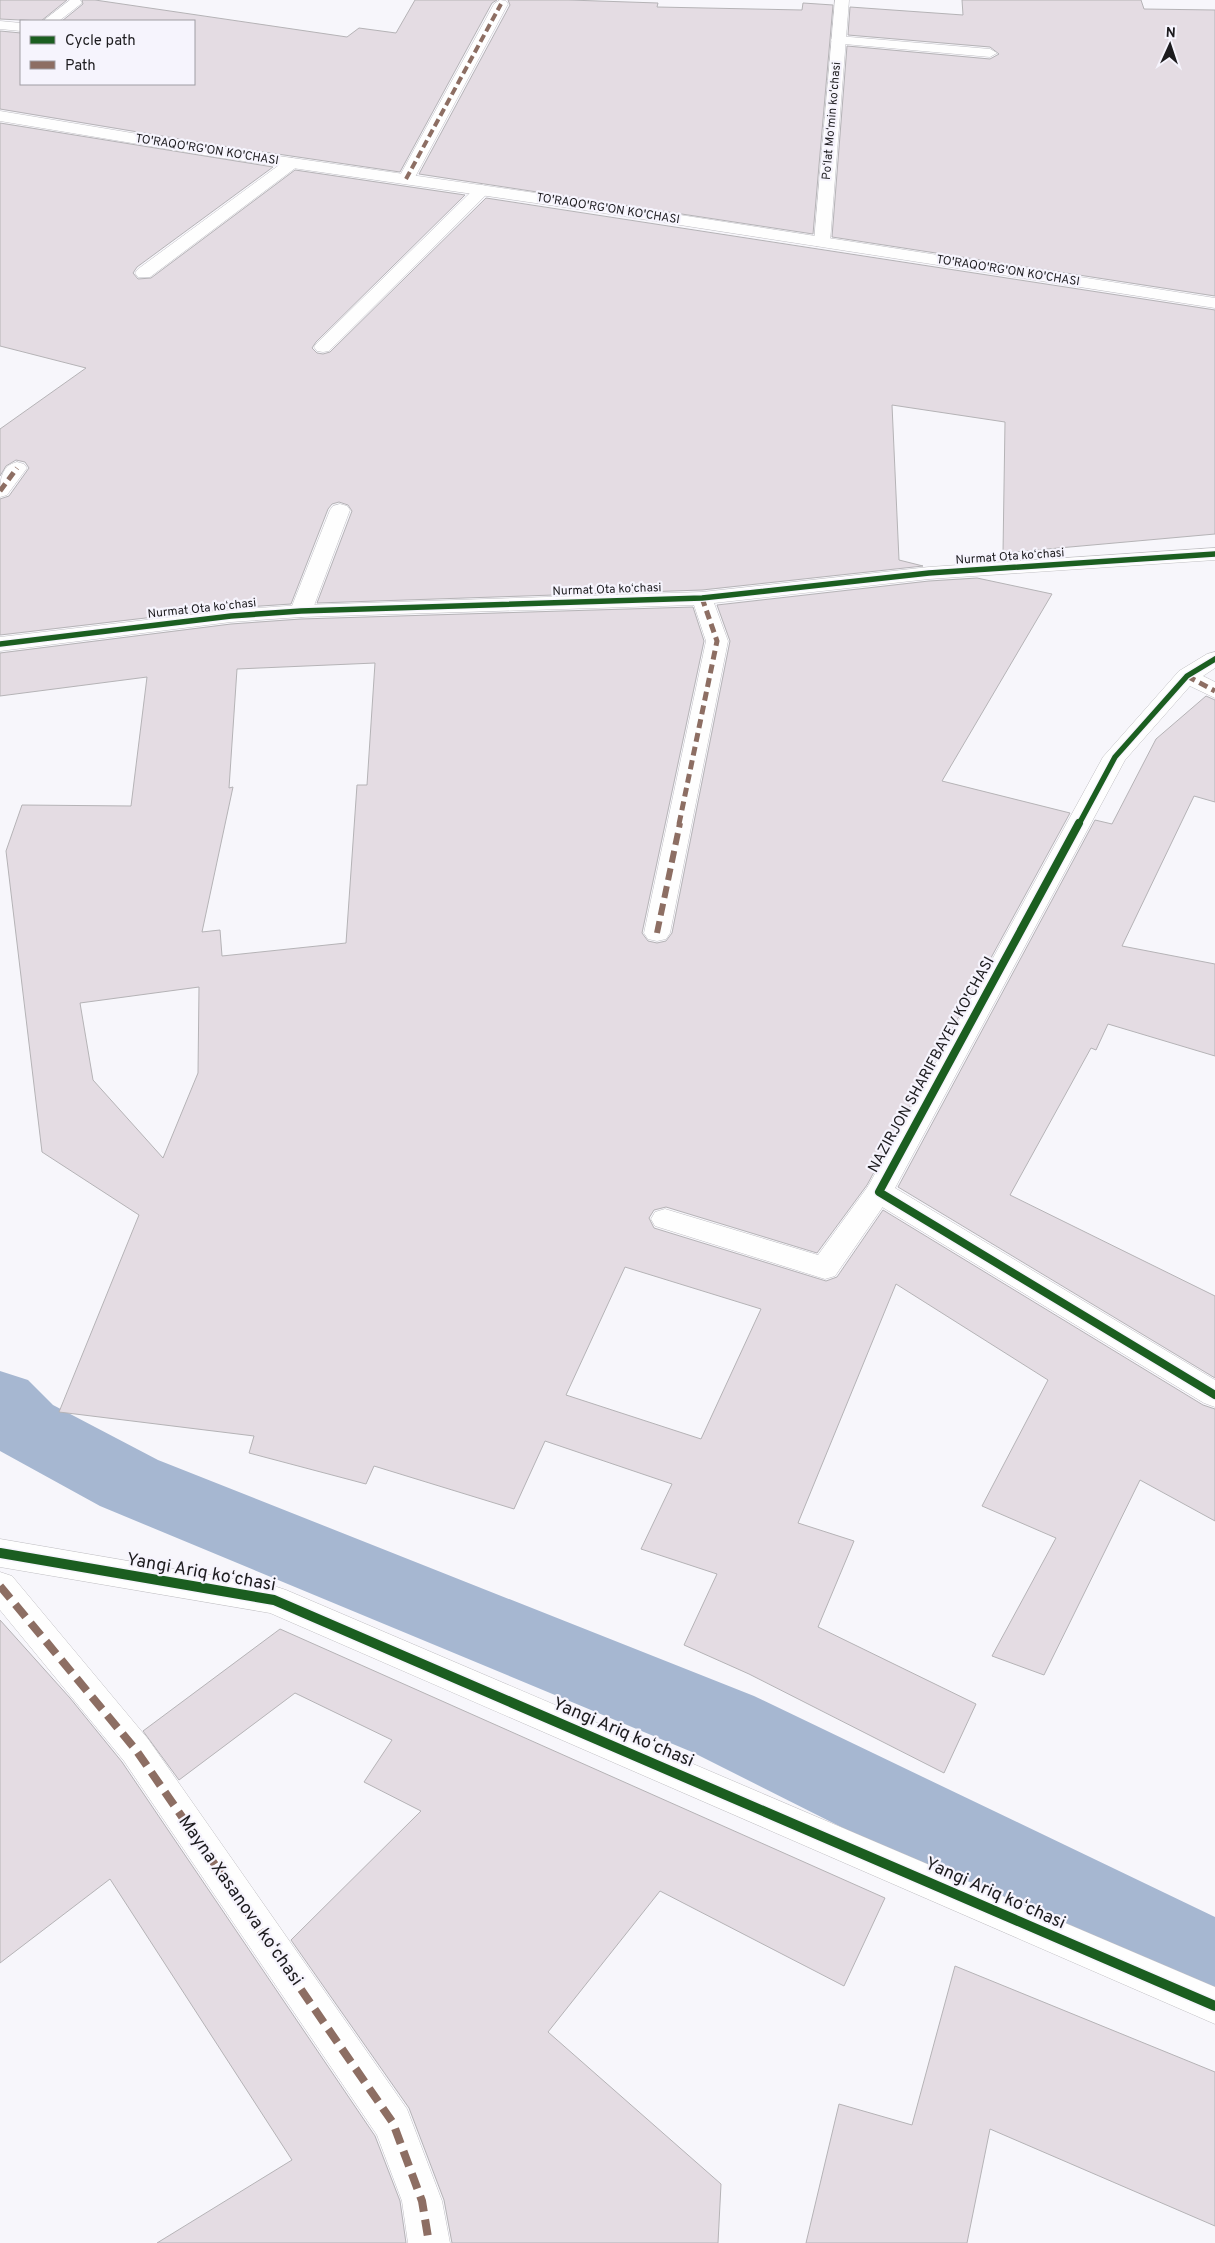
<svg xmlns="http://www.w3.org/2000/svg" width="1215" height="2243" font-family="Overpass,sans-serif">
	<style>
		.lines { fill: none; stroke-linecap: round; stroke-linejoin: round }
		.canal { fill: #a6b7d1; fill-rule: evenodd }
		.building { fill: #e4dce3; stroke: #b5b3b6; fill-rule: evenodd }
		.service-casing { stroke: #c0bfc3; stroke-width: 1 }
		.minor-casing { stroke: #c0bfc3; stroke-width: 1 }
		.secondary-casing { stroke: #c0bfc3; stroke-width: 1 }
		.service { fill: #fefefe; fill-rule: evenodd }
		.minor { fill: #fefefe; fill-rule: evenodd }
		.secondary { fill: #fefefe; fill-rule: evenodd }
		.quiet-far3 { stroke: #8d6e63; stroke-width: 4; stroke-dasharray: 8 4; stroke-linecap: butt }
		.quiet-far2 { stroke: #8d6e63; stroke-width: 5; stroke-dasharray: 9 5; stroke-linecap: butt }
		.quiet-far1 { stroke: #8d6e63; stroke-width: 6; stroke-dasharray: 12 6; stroke-linecap: butt }
		.quiet { stroke: #8d6e63; stroke-width: 8; stroke-dasharray: 16 8; stroke-linecap: butt }
		.cycleway-far2-casing { stroke: #f6f4fd; stroke-width: 8 }
		.cycleway-far1-casing { stroke: #f6f4fd; stroke-width: 11 }
		.cycleway-casing { stroke: #f6f4fd; stroke-width: 13 }
		.cycleway-far2 { stroke: #1b5e20; stroke-width: 5.5 }
		.cycleway-far1 { stroke: #1b5e20; stroke-width: 8 }
		.cycleway { stroke: #1b5e20; stroke-width: 10 }
		.labels { text-anchor: middle; dominant-baseline: central; stroke-width: 4.5; stroke-linejoin: round; paint-order: stroke }
		.far-street-label { font-size: 12px; fill: #1c1b1e; stroke: #f6f4fd }
		.street-label { font-size: 15px; fill: #1c1b1e; stroke: #f6f4fd }
		.near-street-label { font-size: 18px; fill: #1c1b1e; stroke: #f6f4fd }
	</style>
	<rect width="100%" height="100%" fill="#f7f6fb"/>
	<g class="lines">
		<polygon class="canal" points="0,1371 28,1380 53,1405 158,1460 754,1696 1215,1917 1215,2012 1181,1998 692,1752 100,1506 0,1451"/>
	</g>
	<g class="building">
		<polygon points="0,0 67,0 41,21 0,19"/>
		<polygon points="82,0 95,0 347,37 359,28 396,33 415,0 497,0 492,3 400,172 216,145 0,109 0,31 21,33 21,84 194,84 194,21 62,21 83,4"/>
		<polygon points="508,0 569,0 658,3 657,7 802,10 803,3 833,5 813,234 419,174 510,5"/>
		<polygon points="962,0 1141,0 1144,9 1215,10 1215,296 832,237 847,46 990,59 999,54 990,47 848,35 850,7 963,15"/>
		<polygon points="0,123 273,167 137,267 133,273 138,279 151,278 295,170 465,195 316,342 312,348 317,353 323,354 330,352 486,198 1215,310 1215,534 1003,553 1005,422 892,405 899,560 923,566 702,590 317,603 352,511 348,505 339,502 332,504 328,509 291,604 231,608 0,635 0,499 9,496 29,468 25,462 16,460 6,466 0,476 0,429 86,368 0,346"/>
		<path d="M 977,578 L 1052,594 L 942,781 L 1070,813 L 867,1185 L 817,1253 L 666,1207 L 654,1210 L 649,1218 L 654,1228 L 826,1281 L 837,1277 L 883,1210 L 1203,1405 L 1215,1409 L 1215,1521 L 1140,1480 L 1044,1675 L 992,1656 L 1056,1538 L 982,1506 L 1048,1380 L 896,1284 L 798,1523 L 854,1541 L 818,1627 L 976,1704 L 944,1773 L 749,1674 L 684,1645 L 717,1574 L 641,1549 L 672,1484 L 545,1441 L 514,1509 L 374,1466 L 366,1484 L 249,1453 L 254,1436 L 59,1412 L 139,1215 L 42,1152 L 6,851 L 22,805 L 131,806 L 147,677 L 0,696 L 0,653 L 231,624 L 301,619 L 693,607 L 704,641 L 642,933 L 648,941 L 657,943 L 666,941 L 672,933 L 730,641 L 717,605 L 929,581 ZM 375,663 L 367,785 L 357,785 L 346,943 L 222,956 L 220,930 L 202,932 L 233,787 L 229,788 L 237,669 ZM 199,987 L 198,1073 L 163,1158 L 93,1080 L 80,1003 ZM 625,1267 L 761,1309 L 701,1439 L 566,1395 Z"/>
		<polygon points="1206,696 1215,700 1215,802 1194,796 1122,946 1215,964 1215,1056 1108,1024 1096,1050 1091,1048 1010,1195 1215,1296 1215,1378 898,1187 1095,820 1112,824 1156,739"/>
		<polygon points="0,1620 70,1698 122,1762 375,2136 400,2201 406,2243 157,2243 292,2160 110,1879 0,1963"/>
		<polygon points="280,1629 885,1898 844,1986 660,1891 548,2032 721,2184 718,2243 452,2243 444,2200 409,2108 291,1940 421,1811 364,1782 392,1740 295,1693 179,1780 143,1731"/>
		<polygon points="955,1966 1215,2072 1215,2226 990,2129 967,2243 806,2243 839,2104 912,2125"/>
	</g>
	<g class="lines">
		<defs>
			<g id="service">
				<polygon points="70,0 80,0 82,3 59,21 43,21"/>
				<polygon points="0,21 21,23 21,31 0,29"/>
				<polygon points="838,36 990,49 997,53 990,57 833,43 831,40 833,37"/>
				<polygon points="292,158 298,160 300,163 298,166 150,277 138,277 135,273 138,269 286,160"/>
				<polygon points="482,185 488,187 490,190 488,193 329,351 323,352 317,351 314,347 317,343 476,187"/>
				<polygon points="340,504 347,506 350,510 312,611 309,616 301,617 293,616 290,611 330,510 333,506"/>
				<polygon points="879,1182 889,1185 893,1192 835,1276 825,1279 655,1226 651,1219 655,1212 665,1209 818,1255 869,1185"/>
			</g>
			<g id="minor">
				<polygon points="500,0 506,1 508,4 414,179 412,182 400,182 398,179 494,4"/>
				<polygon points="835,0 849,0 830,242 828,246 816,246 814,242"/>
				<path d="M 17,462 L 24,464 L 27,468 L 7,495 L 0,497 C 0,482 0,466 17,462 Z"/>
				<polygon points="1215,548 1215,560 929,579 714,603 728,641 670,933 666,939 657,941 648,939 644,933 706,641 694,605 301,617 231,622 0,651 0,637 231,610 301,605 702,592 929,567"/>
				<polygon points="1215,652 1215,668 1203,676 1215,682 1215,698 1190,686 1125,760 895,1188 1215,1380 1215,1407 1204,1403 869,1199 865,1192 1103,757 1179,671 1207,654"/>
				<polygon points="0,1539 274,1586 286,1590 1215,1987 1215,2024 270,1613 0,1567"/>
				<polygon points="0,1572 12,1576 148,1739 407,2109 442,2201 450,2243 408,2243 402,2201 377,2135 124,1761 0,1610"/>
			</g>
			<polygon id="secondary" points="0,111 216,147 577,199 1215,298 1215,308 577,209 216,157 0,121"/>
		</defs>
		<use href="#service" class="service-casing"/>
		<use href="#minor" class="minor-casing"/>
		<use href="#secondary" class="secondary-casing"/>
		<use href="#service" class="service"/>
		<use href="#minor" class="minor"/>
		<use href="#secondary" class="secondary"/>
		<polyline class="quiet-far3" points="406,179 501,4"/>
		<g class="quiet-far2">
			<polyline points="0,491 17,468"/>
			<polyline points="1187,676 1215,691"/>
			<polyline points="679,824 717,641 702,598"/>
		</g>
		<polyline class="quiet-far1" points="657,933 680,823"/>
		<polyline class="quiet" points="0,1586 136,1750 393,2123 422,2201 429,2243"/>
		<defs>
			<g id="cycleway-far2">
				<polyline points="0,644 231,616 301,611 702,598 929,573 1215,554"/>
				<polyline points="1079,824 1115,757 1187,676 1215,659"/>
			</g>
			<polyline id="cycleway-far1" points="1079,823 879,1192 1215,1395"/>
			<polyline id="cycleway" points="0,1553 274,1600 1215,2006"/>
		</defs>
		<use href="#cycleway-far2" class="cycleway-far2-casing"/>
		<use href="#cycleway-far1" class="cycleway-far1-casing"/>
		<use href="#cycleway" class="cycleway-casing"/>
		<use href="#cycleway-far2" class="cycleway-far2"/>
		<use href="#cycleway-far1" class="cycleway-far1"/>
		<use href="#cycleway" class="cycleway"/>
	</g>
	<g class="labels">
		<g class="far-street-label">
			<text transform="translate(832 121) rotate(-85)">Poʻlat Moʻmin koʻchasi</text>
			<text transform="translate(207 150) rotate(9)">TO'RAQO'RG'ON KO'CHASI</text>
			<text transform="translate(608 209) rotate(9)">TO'RAQO'RG'ON KO'CHASI</text>
			<text transform="translate(1008 271) rotate(9)">TO'RAQO'RG'ON KO'CHASI</text>
			<text transform="translate(1010 557) rotate(-4)">Nurmat Ota koʻchasi</text>
			<text transform="translate(607 590) rotate(-2)">Nurmat Ota koʻchasi</text>
			<text transform="translate(202 609) rotate(-6)">Nurmat Ota koʻchasi</text>
		</g>
		<g class="street-label">
			<text transform="translate(932 1065) rotate(-61)">NAZIRJON SHARIFBAYEV KO'CHASI</text>
		</g>
		<g class="near-street-label">
			<text transform="translate(201 1573) rotate(10)">Yangi Ariq koʻchasi</text>
			<text transform="translate(623 1733) rotate(23)">Yangi Ariq koʻchasi</text>
			<text transform="translate(995 1894) rotate(24)">Yangi Ariq koʻchasi</text>
			<text transform="translate(240 1901) rotate(55)">Mayna Xasanova koʻchasi</text>
		</g>
	</g>
	<rect x="20" y="20" width="175" height="65" fill="#f6f4fd" stroke="#9f9da4"/>
	<rect x="30" y="36" width="25" height="8" fill="#1b5e20" stroke="#9f9da4"/>
	<text x="65" y="45" font-size="15" fill="#1c1b1e">Cycle path</text>
	<rect x="30" y="61" width="25" height="8" fill="#8d6e63" stroke="#9f9da4"/>
	<text x="65" y="70" font-size="15" fill="#1c1b1e">Path</text>
	<g transform="translate(1170 45) rotate(3)" stroke="#f6f4fd" stroke-width="4" paint-order="stroke">
	<path d="M0-4L9 19L0 12L-9 19Z" fill="#1c1b1e"/>
	<text y="-8" font-size="14" font-weight="bold" text-anchor="middle" fill="#1c1b1e">N</text>
	</g>
</svg>
